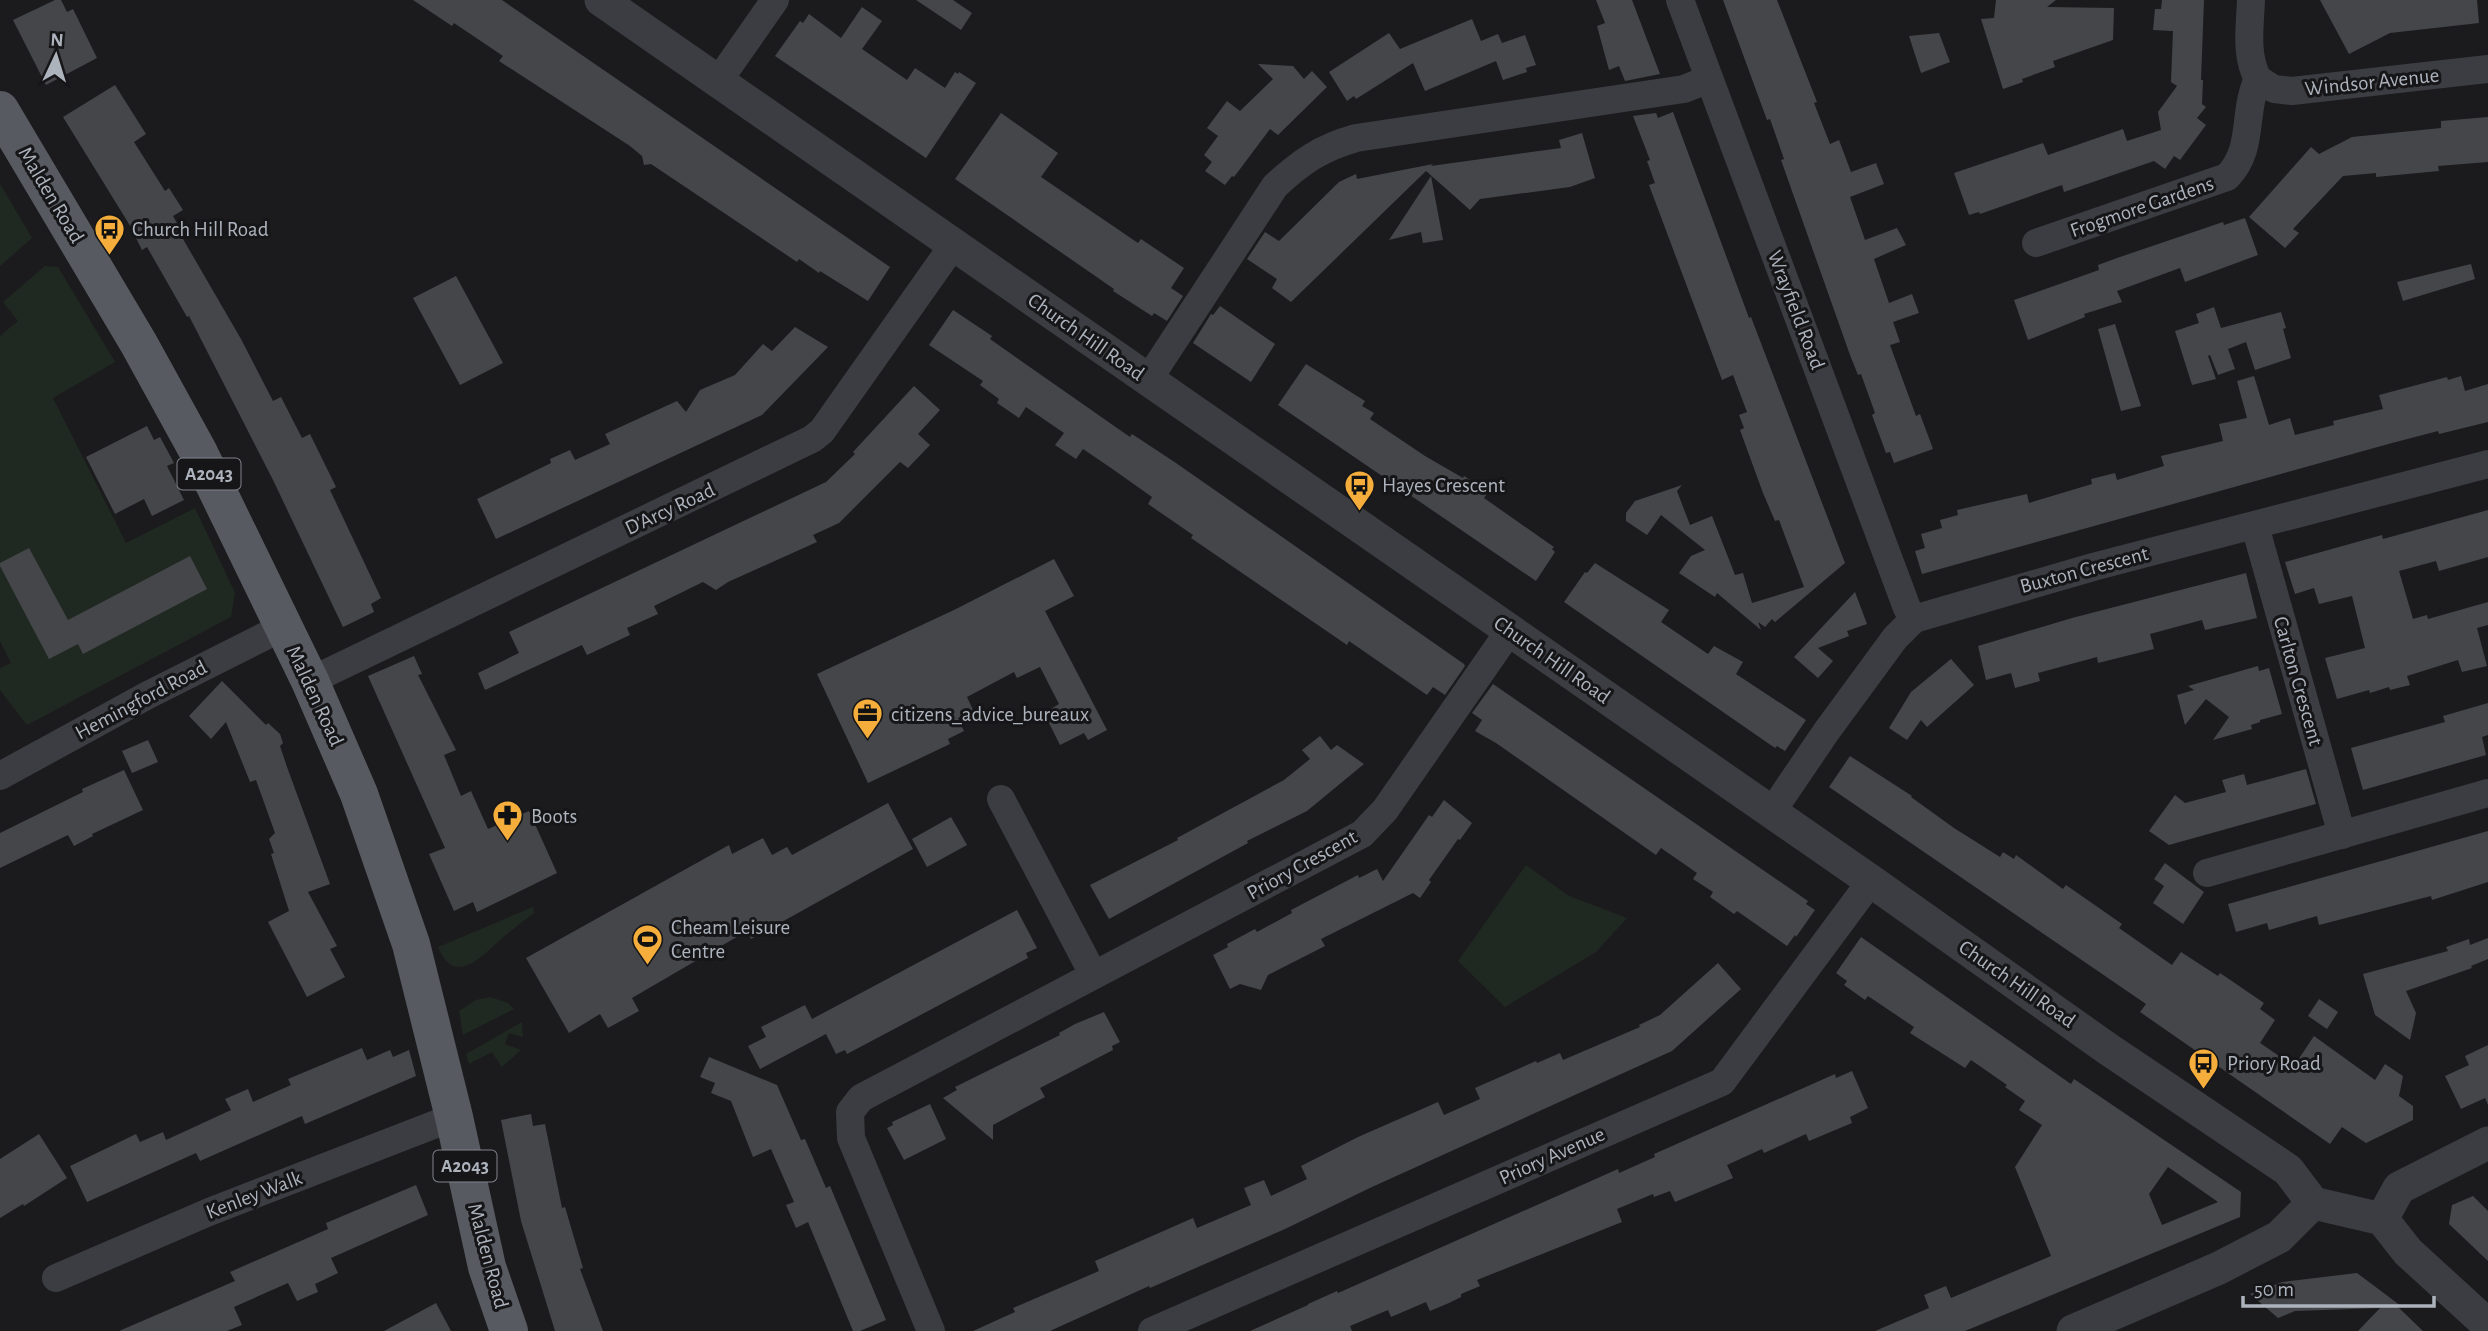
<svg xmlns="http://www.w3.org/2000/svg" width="2488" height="1331" font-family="'Alegreya Sans',sans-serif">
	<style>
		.green { fill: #202921 }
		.building { fill: #45464a; fill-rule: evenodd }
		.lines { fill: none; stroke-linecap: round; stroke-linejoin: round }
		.minor { stroke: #3c3d42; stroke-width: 28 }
		.tertiary { stroke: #3c3d42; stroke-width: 33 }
		.primary { stroke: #585a61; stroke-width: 38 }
		.labels { text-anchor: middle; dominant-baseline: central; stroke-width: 6; stroke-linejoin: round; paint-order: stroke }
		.shield { fill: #161618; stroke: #80848c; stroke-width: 2 }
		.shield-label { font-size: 19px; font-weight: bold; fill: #adb3bd }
		.street-label { font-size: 21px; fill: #adb3bd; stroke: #161618 }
		.poi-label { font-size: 21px; fill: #adb3bd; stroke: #161618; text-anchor: start }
	</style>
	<rect width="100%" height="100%" fill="#1b1b1d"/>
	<g class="green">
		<polygon points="0,184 32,238 0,266"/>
		<polygon points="45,266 58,267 115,362 53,398 126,543 195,508 235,593 231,617 27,725 0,690 0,668 11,663 0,641 0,336 18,321 3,302"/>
		<polygon points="1526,865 1569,896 1627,918 1596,952 1505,1007 1458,961"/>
		<path d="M 533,907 L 534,913 C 522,922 510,931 499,941 C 479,959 454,986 438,947 Z"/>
		<polygon points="490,997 508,1003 514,1009 463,1035 459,1011 476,1000"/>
		<polygon points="522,1022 523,1037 509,1033 505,1044 521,1050 502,1067 492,1052 469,1064 466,1054"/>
	</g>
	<g class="building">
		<polygon points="55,0 61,0 67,12 73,9 97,58 46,85 13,20"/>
		<polygon points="413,0 502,0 890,267 868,301 820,271 819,273 799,259 797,262 651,164 644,165 642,156 630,146 499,61 503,56 454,23 452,26"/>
		<polygon points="916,0 953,0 972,13 961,30"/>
		<polygon points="1596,0 1632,0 1660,74 1625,81 1619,66 1609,70 1597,26 1605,23"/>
		<polygon points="1723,0 1777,0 1817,102 1814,103 1830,144 1839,140 1851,172 1876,163 1884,184 1850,197 1865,240 1897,228 1906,245 1874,259 1889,303 1912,294 1919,313 1893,322 1900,342 1890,345 1916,416 1920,414 1933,449 1894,463 1890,452 1886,453 1872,415 1875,413 1861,374 1858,375 1850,355 1781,160 1784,159 1770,119 1767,120"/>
		<polygon points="1996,0 2056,0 2047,7 2114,8 2113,40 2053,61 2055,67 2022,79 2023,82 2003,89 1981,19 1994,18"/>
		<polygon points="2162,0 2204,0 2201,80 2203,80 2202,104 2206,107 2197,118 2206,125 2180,160 2174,156 2165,169 2154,161 2064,192 2062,185 1980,214 1979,212 1969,215 1954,173 2043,143 2048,155 2123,129 2127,141 2161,130 2158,112 2177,86 2171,82 2173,31 2153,30 2155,9 2161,9"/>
		<polygon points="2320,0 2477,0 2479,23 2390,33 2349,54"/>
		<polygon points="862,7 882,21 862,49 907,80 915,68 945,88 955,72 958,74 959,72 976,83 926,158 775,56 800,21 803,23 809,14 841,38"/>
		<polygon points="1472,19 1481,41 1498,34 1502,43 1525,35 1536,65 1526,68 1527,72 1503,80 1496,61 1425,91 1413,63 1356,99 1354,96 1347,101 1329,72 1389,33 1400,49"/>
		<polygon points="1939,33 1950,62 1921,73 1909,36"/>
		<polygon points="1258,64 1293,66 1304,79 1312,71 1327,87 1278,135 1270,129 1234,177 1232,176 1225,185 1205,171 1212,162 1204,155 1218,136 1207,128 1227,101 1240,111 1273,79"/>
		<polygon points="115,85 146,134 134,142 165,191 169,188 183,210 173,216 185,237 183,239 241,339 273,401 281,397 302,438 310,434 336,487 330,490 381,598 371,604 374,612 343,627 273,480 189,316 187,317 147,247 142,250 129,224 63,117"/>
		<polygon points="1673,112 1749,318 1751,317 1845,563 1775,622 1772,619 1765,627 1758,622 1761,630 1717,593 1715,597 1679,573 1691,556 1705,550 1661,515 1647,535 1626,521 1626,513 1635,501 1682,485 1677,491 1690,525 1712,516 1735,575 1743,573 1752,603 1804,587 1779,520 1775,521 1763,493 1740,430 1744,428 1739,415 1747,412 1733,375 1722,380 1649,185 1655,183 1647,161 1650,160 1633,116 1656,113 1658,118"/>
		<polygon points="1001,113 1058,153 1041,177 1138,243 1141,239 1184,268 1171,288 1183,296 1167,321 1154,313 1152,316 1113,291 1114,289 955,179"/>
		<polygon points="2488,117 2488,162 2438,166 2439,171 2376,177 2376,173 2343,176 2293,229 2299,233 2285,248 2249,217 2311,147 2319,154 2352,137 2441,128 2441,121"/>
		<polygon points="1582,133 1595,178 1570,187 1480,199 1470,210 1426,171 1291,302 1272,288 1277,279 1247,259 1265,232 1279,241 1339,182 1356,174 1357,179 1433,164 1431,166 1561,148 1559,140"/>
		<polygon points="1431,176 1443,240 1423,243 1421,232 1389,240"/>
		<polygon points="2245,218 2258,255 2185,282 2180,268 2117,291 2122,302 2084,314 2085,317 2028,340 2014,300 2099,270 2098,265 2117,258 2223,222 2224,225"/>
		<polygon points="2471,264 2475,279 2403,301 2397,282"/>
		<polygon points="456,276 503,363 460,385 413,298"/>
		<polygon points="1220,306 1275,344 1251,382 1193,343 1211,314 1213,315"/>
		<polygon points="2214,307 2221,328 2281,312 2286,328 2283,329 2291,358 2255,370 2246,342 2228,349 2235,369 2218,375 2210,355 2208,356 2216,379 2192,385 2175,331 2199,323 2196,314"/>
		<polygon points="953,310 992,336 990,339 1024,363 1130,437 1132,434 1176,463 1464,664 1465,666 1445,695 1433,687 1427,695 1349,641 1347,645 1191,538 1193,535 1148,504 1152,497 1111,468 1083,449 1076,459 1055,445 1064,433 1026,407 1019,418 997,403 999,399 980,385 983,381 929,345"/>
		<polygon points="2115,324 2141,406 2121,411 2098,329"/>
		<polygon points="795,327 828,347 762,415 496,539 477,499 551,463 550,459 570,450 575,460 610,444 605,434 677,401 686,412 700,390 735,375 763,344 772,351"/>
		<polygon points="1306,364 1365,401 1362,406 1374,413 1370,419 1425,456 1463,478 1464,476 1488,492 1484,498 1554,547 1552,549 1555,552 1536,581 1278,405"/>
		<polygon points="2254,376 2269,425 2290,418 2295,435 2334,425 2333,421 2383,409 2379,395 2447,377 2448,380 2461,376 2465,391 2488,384 2488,422 2439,434 2438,431 2392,443 1922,574 1915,551 1925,548 1921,534 1942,528 1940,520 1958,515 1957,510 2027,494 2029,503 2092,484 2091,479 2115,473 2117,480 2164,466 2161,456 2223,441 2219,424 2247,418 2237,381"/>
		<polygon points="914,386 940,410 918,434 930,445 908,468 900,462 839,523 813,535 817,542 728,582 716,590 703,582 654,606 658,614 627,628 630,635 587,655 582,645 485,690 478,673 519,653 509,632 826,482 855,454 853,452"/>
		<polygon points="147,426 154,440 160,437 174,463 167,466 184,500 152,516 144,499 115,514 86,457"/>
		<polygon points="2488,510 2488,557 2439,571 2436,561 2399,571 2413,619 2427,615 2428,619 2488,602 2488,625 2477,628 2487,666 2462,672 2458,660 2407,676 2410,685 2390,690 2389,687 2370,693 2369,690 2337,699 2325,658 2365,648 2352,596 2319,604 2314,588 2295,594 2285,562 2382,535 2383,539"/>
		<polygon points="29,548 68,620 190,556 207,589 83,654 78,644 49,659 0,566 0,563"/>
		<polygon points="1054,559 1074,596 1045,611 1107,730 1088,740 1084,733 1060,745 1044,713 1059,704 1040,667 1017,678 1014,672 967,697 973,710 958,718 964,731 948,739 950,744 868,783 817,674 956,609"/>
		<polygon points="1595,563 1669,610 1661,622 1708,654 1714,646 1743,662 1736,674 1806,720 1785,751 1777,746 1775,748 1564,602 1585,572 1587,573"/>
		<polygon points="2246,573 2257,618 2205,630 2202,620 2150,634 2154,649 2098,663 2097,657 2038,673 2040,681 2015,688 2011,673 1986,680 1978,646 2072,618"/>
		<polygon points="1855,592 1867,624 1847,631 1849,636 1818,648 1833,661 1818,678 1794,657"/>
		<polygon points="414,656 422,674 418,675 456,750 444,755 461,796 471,791 488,829 529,811 557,873 477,912 473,902 454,911 429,854 445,848 368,676"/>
		<polygon points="1951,659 1974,685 1927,727 1921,720 1907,740 1889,728 1911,692"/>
		<polygon points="2258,666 2259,671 2269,668 2282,714 2260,720 2260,722 2251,725 2252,729 2213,740 2229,717 2206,699 2185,725 2177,695 2194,690 2188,686"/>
		<polygon points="222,681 266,725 268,723 280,734 283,743 280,746 287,767 330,884 308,892 337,946 330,949 345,977 307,997 268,922 289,911 271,854 274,853 269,839 275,833 256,780 250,782 226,722 211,739 189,716"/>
		<polygon points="1493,684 1808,901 1806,904 1815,910 1796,937 1795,935 1787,946 1737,911 1734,914 1710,897 1713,892 1693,879 1697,873 1661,848 1656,855 1496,743 1475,731 1482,720 1472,713"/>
		<polygon points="2488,703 2488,735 2482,737 2486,755 2363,790 2351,748 2445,722 2443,716"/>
		<polygon points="1320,736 1331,750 1337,745 1364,764 1307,811 1247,841 1248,843 1109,919 1090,885 1178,840 1177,838 1284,780 1310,759 1302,750"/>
		<polygon points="148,740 158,762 132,773 122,751"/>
		<polygon points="1850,756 1912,796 1911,797 1954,828 2000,857 2003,852 2014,859 2016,855 2063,889 2066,885 2122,924 2119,928 2172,965 2181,952 2218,976 2220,973 2264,1003 2260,1009 2275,1020 2260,1043 2294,1066 2314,1036 2375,1080 2385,1064 2403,1076 2399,1096 2413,1106 2413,1120 2366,1143 2342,1127 2330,1144 2140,1012 2146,1004 1829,787"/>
		<polygon points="2306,769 2316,804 2169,845 2149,831 2175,795 2185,803 2226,792 2222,780 2244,774 2247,785"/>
		<polygon points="124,770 143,810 92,834 93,836 74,846 68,835 0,868 0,833 83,792 82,789"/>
		<polygon points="1444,800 1472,823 1460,840 1458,839 1429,880 1431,882 1420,898 1413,893 1321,939 1325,946 1268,975 1261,990 1240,984 1230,989 1213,955 1228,947 1227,944 1255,929 1257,932 1292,913 1291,910 1358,875 1359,878 1377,869 1383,881 1429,815 1432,817"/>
		<polygon points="888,803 913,849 751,939 747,931 632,998 639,1011 608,1028 600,1014 569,1033 526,958 729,845 732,854 763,838 772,855 787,847 792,855"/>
		<polygon points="951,817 967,845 927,867 912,839"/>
		<polygon points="2488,831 2488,882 2432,900 2431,896 2319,925 2317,916 2269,930 2267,923 2236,932 2228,904"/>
		<polygon points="2165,863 2204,892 2183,924 2153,903 2164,886 2154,879"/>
		<polygon points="1017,910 1037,948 1026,953 1028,958 847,1054 845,1050 836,1054 826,1034 760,1069 748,1046 766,1037 761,1027 805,1005 812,1019"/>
		<path d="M 1861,937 L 2071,1084 L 2074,1079 L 2241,1192 L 2240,1217 L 1965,1331 L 1875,1331 L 1929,1308 L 1924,1295 L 1946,1286 L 1951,1298 L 2051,1256 L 2015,1167 L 2042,1125 L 2019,1110 L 2025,1101 L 2005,1087 L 2007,1085 L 1971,1060 L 1965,1068 L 1910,1033 L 1914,1027 L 1868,996 L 1865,1000 L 1844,985 L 1847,981 L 1836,973 ZM 2168,1167 L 2218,1202 L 2162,1225 L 2149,1194 Z"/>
		<polygon points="2488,938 2488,959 2471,966 2472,968 2406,991 2416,1013 2410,1040 2375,1015 2363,974 2448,951 2446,947 2469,939 2470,945"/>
		<polygon points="1718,963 1741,989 1672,1051 1372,1187 1285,1229 1150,1288 1149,1286 1050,1331 973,1331 1015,1312 1013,1308 1099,1271 1095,1261 1193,1218 1197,1228 1251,1205 1244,1188 1264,1180 1271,1196 1307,1179 1301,1166 1358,1137 1438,1102 1444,1115 1480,1099 1475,1088 1536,1061 1537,1063 1560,1053 1563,1060 1640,1027 1639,1025 1660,1015"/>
		<polygon points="2319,999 2338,1012 2327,1029 2308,1016"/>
		<polygon points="1104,1012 1120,1042 1112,1046 1113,1050 1040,1088 1045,1097 993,1125 993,1140 943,1098 957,1090 955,1087 1060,1035 1059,1033 1075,1024"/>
		<polygon points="2488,1045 2488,1105 2485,1098 2461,1109 2445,1076 2469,1065 2465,1056"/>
		<polygon points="362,1048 367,1060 390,1050 393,1057 409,1050 416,1076 305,1124 302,1116 200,1161 196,1153 87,1202 70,1166 136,1134 140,1142 163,1132 166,1140 231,1110 225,1099 248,1089 253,1102 291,1085 288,1079"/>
		<polygon points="709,1057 777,1085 801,1140 805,1139 826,1188 830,1186 886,1320 860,1331 853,1331 808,1222 796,1228 786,1205 794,1202 771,1149 753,1157 731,1101 711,1093 715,1083 700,1077"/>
		<polygon points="1852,1071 1868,1108 1850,1117 1852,1123 1809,1141 1806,1134 1764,1153 1762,1149 1727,1165 1733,1178 1675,1202 1670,1191 1654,1197 1653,1194 1617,1209 1622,1222 1477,1280 1480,1286 1461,1294 1461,1297 1449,1303 1430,1311 1426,1302 1391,1317 1388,1310 1350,1326 1352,1331 1250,1331 1308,1305 1308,1304 1337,1291 1338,1293 1618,1169 1619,1173 1655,1157 1654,1154 1835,1074 1836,1078"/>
		<polygon points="930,1104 946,1139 904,1160 887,1128 893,1125 892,1122"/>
		<polygon points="531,1114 533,1126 545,1124 562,1208 565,1207 583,1268 580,1269 603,1331 555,1331 521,1221 501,1120"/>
		<polygon points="39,1134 67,1178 24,1206 23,1204 0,1218 0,1159"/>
		<polygon points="416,1185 428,1215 331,1258 338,1273 315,1284 318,1292 297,1301 288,1283 234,1307 242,1325 227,1331 119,1331 235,1281 230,1272 328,1229 326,1223"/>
		<polygon points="2473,1196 2488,1211 2488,1261 2449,1224 2452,1205"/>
		<polygon points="2357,1273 2401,1306 2397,1306 2423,1331 2358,1331 2380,1308 2295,1311 2278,1318 2250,1294 2282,1282"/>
		<polygon points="436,1303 451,1331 384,1331"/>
	</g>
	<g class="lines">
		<g class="minor">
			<polyline points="1680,0 1907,608 1914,619"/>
			<path d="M 2251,0 C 2250,27 2245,55 2258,79"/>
			<polyline points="2258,79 2274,89 2292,91 2488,69"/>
			<polyline points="719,80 775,0"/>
			<path d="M 2036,243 L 2227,177 C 2255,149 2242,113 2258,79"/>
			<path d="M 1148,380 L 1275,186 C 1302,161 1321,148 1356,138 L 1684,89 L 1709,79"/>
			<polyline points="2255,526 2342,835"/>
			<polyline points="310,681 812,439 822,431 954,244"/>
			<polyline points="0,776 148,695 283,627"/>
			<polyline points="1001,799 1093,974"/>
			<polyline points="1771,813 1826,732 1895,638 1914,619 2093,567 2488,464"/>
			<polyline points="2207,873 2488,793"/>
			<polyline points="56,1278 209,1212 454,1117"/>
			<polyline points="931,1331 851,1138 850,1112 861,1098 1362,834 1385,810 1510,630"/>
			<polyline points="1152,1331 1722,1082 1871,881"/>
		</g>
		<g class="tertiary">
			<polyline points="601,0 1871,881 2108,1049 2288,1170 2313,1203 2382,1219 2408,1252 2488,1325"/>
			<polyline points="2382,1219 2399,1188 2488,1143"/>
			<polyline points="2073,1331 2219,1268 2279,1237 2313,1203"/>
		</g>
		<polyline class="primary" points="0,110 139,344 199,453 310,681 359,794 411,944 454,1117 487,1267 509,1331"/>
	</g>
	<defs>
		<symbol id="bus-pin" viewBox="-11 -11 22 30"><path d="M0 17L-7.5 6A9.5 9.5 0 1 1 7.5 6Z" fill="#f5ae3b" stroke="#161618"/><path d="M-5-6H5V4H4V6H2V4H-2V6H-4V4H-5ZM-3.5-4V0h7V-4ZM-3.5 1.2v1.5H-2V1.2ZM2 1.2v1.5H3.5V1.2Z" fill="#111"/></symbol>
		<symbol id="office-pin" viewBox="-11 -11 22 30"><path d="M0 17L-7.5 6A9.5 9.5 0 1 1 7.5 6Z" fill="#f5ae3b" stroke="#161618"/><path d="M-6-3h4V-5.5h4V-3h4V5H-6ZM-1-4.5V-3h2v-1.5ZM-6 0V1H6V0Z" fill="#111"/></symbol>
		<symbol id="pharmacy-pin" viewBox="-11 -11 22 30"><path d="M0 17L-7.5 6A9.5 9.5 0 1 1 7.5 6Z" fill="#f5ae3b" stroke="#161618"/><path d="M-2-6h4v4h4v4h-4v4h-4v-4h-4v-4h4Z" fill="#111"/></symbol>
		<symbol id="stadium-pin" viewBox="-11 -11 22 30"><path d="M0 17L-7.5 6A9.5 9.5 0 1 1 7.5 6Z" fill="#f5ae3b" stroke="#161618"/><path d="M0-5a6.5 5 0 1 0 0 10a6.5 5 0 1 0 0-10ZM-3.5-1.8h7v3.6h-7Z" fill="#111"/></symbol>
	</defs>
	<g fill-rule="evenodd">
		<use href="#bus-pin" x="92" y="212" width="35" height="47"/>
		<use href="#bus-pin" x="1342" y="468" width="35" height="47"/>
		<use href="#office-pin" x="850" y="696" width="35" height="47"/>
		<use href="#pharmacy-pin" x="490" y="798" width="35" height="47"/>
		<use href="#stadium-pin" x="630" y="922" width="35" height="47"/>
		<use href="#bus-pin" x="2186" y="1046" width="35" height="47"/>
	</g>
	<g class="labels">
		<g class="shield">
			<rect x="177.5" y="458.5" width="63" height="31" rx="5"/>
			<rect x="433.5" y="1150.5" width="63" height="31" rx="5"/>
		</g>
		<g class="shield-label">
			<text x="209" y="474">A2043</text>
			<text x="465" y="1166">A2043</text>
		</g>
		<g class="street-label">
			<text transform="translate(2372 82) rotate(-6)">Windsor Avenue</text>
			<text transform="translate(51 195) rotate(59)">Malden Road</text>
			<text transform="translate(2142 207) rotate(-19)">Frogmore Gardens</text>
			<text transform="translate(1796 310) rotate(69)">Wrayfield Road</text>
			<text transform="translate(1086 337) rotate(35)">Church Hill Road</text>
			<text transform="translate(670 509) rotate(-25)">D'Arcy Road</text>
			<text transform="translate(2084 570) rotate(-15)">Buxton Crescent</text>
			<text transform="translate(1552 660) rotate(35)">Church Hill Road</text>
			<text transform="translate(2298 681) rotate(74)">Carlton Crescent</text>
			<text transform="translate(315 696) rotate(65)">Malden Road</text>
			<text transform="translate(141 700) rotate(-28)">Hemingford Road</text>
			<text transform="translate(1302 865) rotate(-29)">Priory Crescent</text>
			<text transform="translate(2017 984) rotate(35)">Church Hill Road</text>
			<text transform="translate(1552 1156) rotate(-24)">Priory Avenue</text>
			<text transform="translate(254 1195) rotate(-21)">Kenley Walk</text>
			<text transform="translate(488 1256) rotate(75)">Malden Road</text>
		</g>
		<g class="poi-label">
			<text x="132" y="229">Church Hill Road</text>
			<text x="1382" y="485">Hayes Crescent</text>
			<text x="891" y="714">citizens_advice_bureaux</text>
			<text x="531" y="816">Boots</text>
			<text x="671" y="927">Cheam Leisure<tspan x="671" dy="24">Centre</tspan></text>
			<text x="2227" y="1063">Priory Road</text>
		</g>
	</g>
	<g transform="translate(56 56) rotate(4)" stroke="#161618" stroke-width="5" paint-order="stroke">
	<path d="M0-5L12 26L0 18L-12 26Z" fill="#adb3bd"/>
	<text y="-10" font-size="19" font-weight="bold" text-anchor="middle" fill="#adb3bd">N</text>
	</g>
	<path d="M2243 1296v10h191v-10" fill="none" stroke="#adb3bd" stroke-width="3.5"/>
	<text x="2254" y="1296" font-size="21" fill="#adb3bd" stroke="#161618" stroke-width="5" paint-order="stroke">50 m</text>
</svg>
